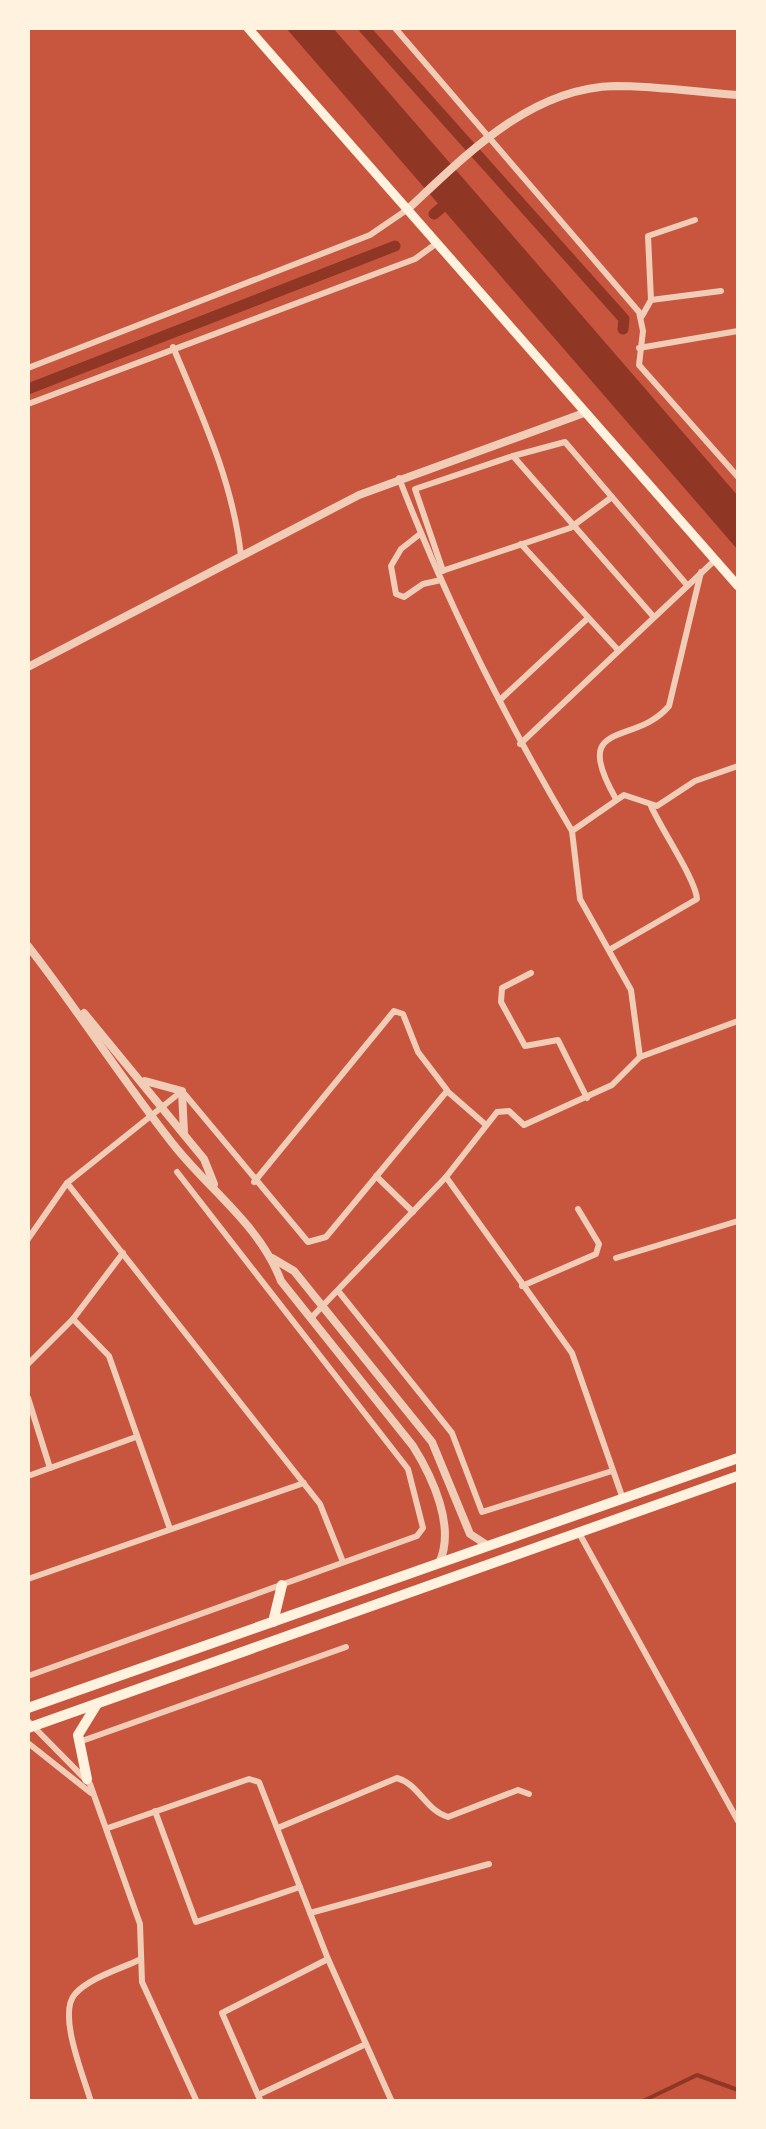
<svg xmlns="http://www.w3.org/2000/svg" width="766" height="2129" font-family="Signika,sans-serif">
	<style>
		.water { fill: #8f3625 }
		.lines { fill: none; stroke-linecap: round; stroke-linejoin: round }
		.stream { stroke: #8f3625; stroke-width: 4 }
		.canal { stroke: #8f3625; stroke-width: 11 }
		.minor { stroke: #f1ccb7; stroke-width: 6 }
		.tertiary { stroke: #f1ccb7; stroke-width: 8 }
		.primary { stroke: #fff3e0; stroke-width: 9 }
		.trunk { stroke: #fff3e0; stroke-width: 10 }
	</style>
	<rect width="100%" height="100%" fill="#c8553d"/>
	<polygon class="water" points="286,28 333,28 738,496 738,550"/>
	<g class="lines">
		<polyline class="stream" points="641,2102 697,2075 738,2090"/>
		<g class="canal">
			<polyline points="364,28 624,319 623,329"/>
			<polyline points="434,214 452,199"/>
			<polyline points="28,389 395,246"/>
		</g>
		<g class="minor">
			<polyline points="395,28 639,312 643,331 639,365 738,477"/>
			<polyline points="651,300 721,291"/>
			<polyline points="642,316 651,300 648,236 695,220"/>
			<path d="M 173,347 C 202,416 233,482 241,556"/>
			<polyline points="639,348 738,331"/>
			<polyline points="28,368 370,235 408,209"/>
			<polyline points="28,404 415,259 437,243"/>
			<polyline points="513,456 565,442 687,585"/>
			<path d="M 399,478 C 445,598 506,720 572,831"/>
			<polyline points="420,534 401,549 391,566 396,594 404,597 423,584 441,580"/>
			<polyline points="521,544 618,650"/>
			<polyline points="443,571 415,489 513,456 653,616"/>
			<polyline points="439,572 570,528 612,497"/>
			<polyline points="501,699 588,618"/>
			<polyline points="520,744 715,560"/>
			<path d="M 616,799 C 569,717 635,747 669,706 L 701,572"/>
			<path d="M 609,950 L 697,899 C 696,880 661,829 651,806"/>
			<polyline points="531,973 502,988 501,1002 525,1046 558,1040 587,1098"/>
			<polyline points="640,1057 631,990 580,899 572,831 624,795 657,806 695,781 738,766"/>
			<polyline points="376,1176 413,1212"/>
			<polyline points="446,1177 572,1353 623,1499"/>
			<polyline points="254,1182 394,1011 403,1014 418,1052 447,1090"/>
			<polyline points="67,1183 320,1504 343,1562"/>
			<polyline points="28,1239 67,1183 182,1091 308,1242 326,1237 447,1091 486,1125"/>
			<polyline points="616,1258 738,1221"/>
			<polyline points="522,1286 596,1254 599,1244 578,1209"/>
			<polyline points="339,1292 452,1433 482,1512 612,1471"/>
			<polyline points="311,1318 446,1177 497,1112 509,1111 524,1125 612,1085 640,1057 738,1021"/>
			<polyline points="73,1319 109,1356 170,1529"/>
			<polyline points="28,1364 73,1319 123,1253"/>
			<polyline points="28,1398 50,1468"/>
			<polyline points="28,1476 136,1437"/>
			<polyline points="579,1533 738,1821"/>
			<polyline points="28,1579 304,1483"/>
			<polyline points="28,1676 417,1536 423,1528 408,1469 177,1172"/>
			<polyline points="28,1721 90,1784 140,1924 142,1982 197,2102"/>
			<polyline points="79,1742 346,1647"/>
			<polyline points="28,1743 91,1793"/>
			<polyline points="155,1811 196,1922 300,1887"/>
			<path d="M 280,1827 L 397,1778 C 419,1784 425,1810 448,1817 L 518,1790 L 529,1794"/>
			<polyline points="108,1828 249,1779 259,1782 328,1959 392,2102"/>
			<polyline points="310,1913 489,1864"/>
			<polyline points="258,2095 366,2044"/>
			<path d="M 91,2102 C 84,2077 57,2014 75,1994 C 89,1978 120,1969 139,1960"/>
			<polyline points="261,2102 222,2013 328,1959"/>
		</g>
		<g class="tertiary">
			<path d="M 408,209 C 466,155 530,88 615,86 C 656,86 698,92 738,95"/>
			<polyline points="28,667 359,495 584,413"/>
			<path d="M 28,946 C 78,1010 122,1080 173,1144 C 209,1190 260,1225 281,1281 L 413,1446 C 433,1478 456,1528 439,1563"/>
			<polyline points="84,1013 204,1159 214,1184"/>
			<polyline points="145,1081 182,1091 184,1133"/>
			<polyline points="272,1258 294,1271 432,1442 470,1534 487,1545"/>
		</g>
		<polyline class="primary" points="248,28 738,586"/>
		<g class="trunk">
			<polyline points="273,1622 282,1585"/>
			<polyline points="28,1708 738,1458"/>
			<polyline points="28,1728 738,1476"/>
			<polyline points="87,1779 78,1735 97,1704"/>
		</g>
	</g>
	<rect width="766" height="2129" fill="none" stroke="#fff3e0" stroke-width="60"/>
</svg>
